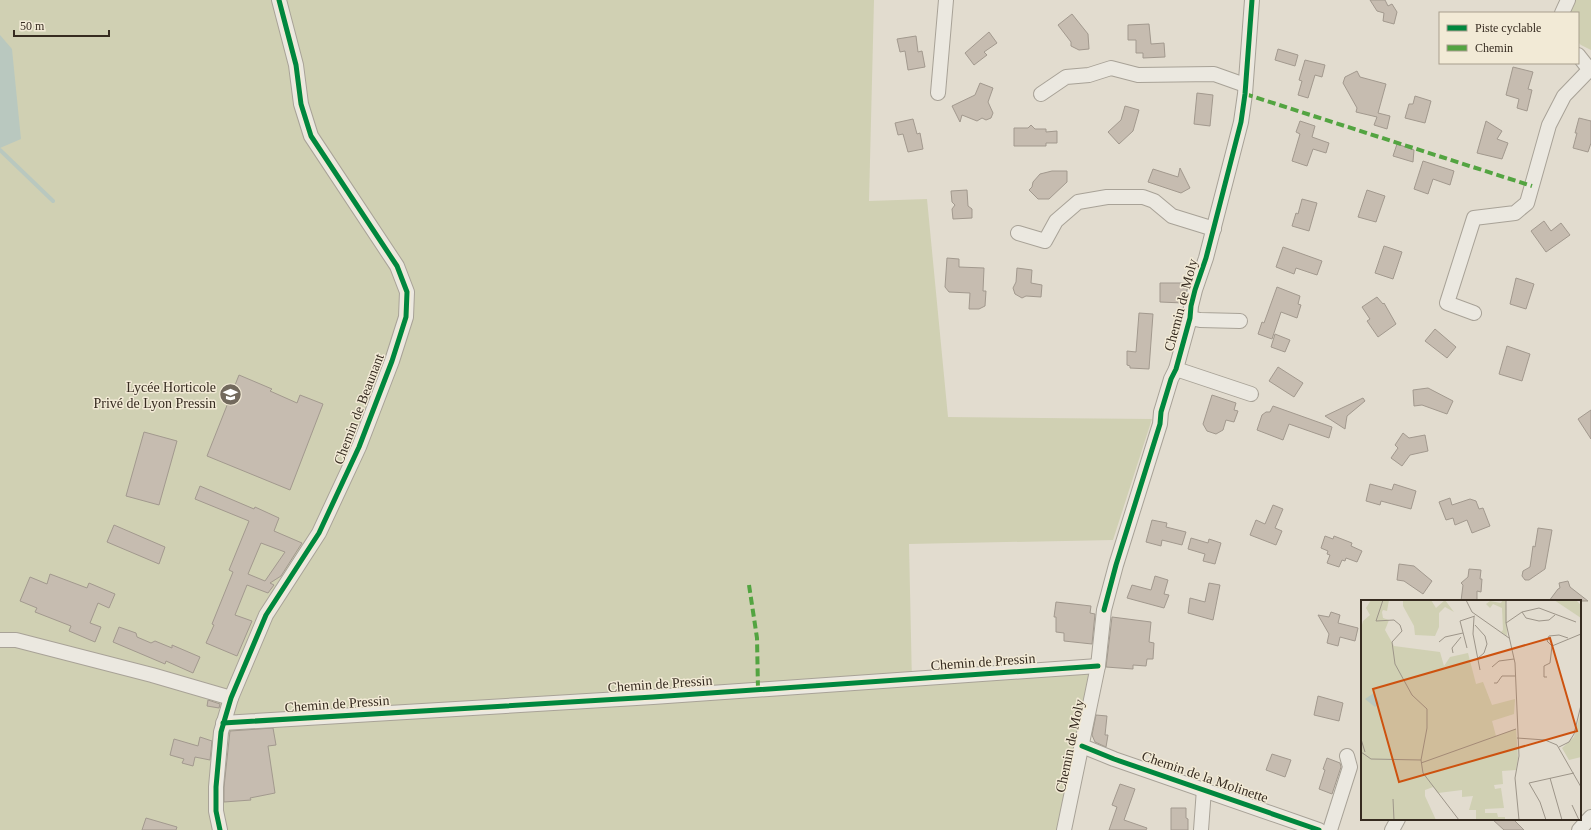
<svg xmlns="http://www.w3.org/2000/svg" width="1591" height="830" font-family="Georgia,serif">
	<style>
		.green { fill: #d0d0b3 }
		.water { fill: #b9c8bf }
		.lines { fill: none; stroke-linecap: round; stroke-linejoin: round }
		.stream { stroke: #b9c8bf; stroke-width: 4 }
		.building { fill: #c6bcb0; stroke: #a2998e; fill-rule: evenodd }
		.minor-casing { stroke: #a8a297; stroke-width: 16 }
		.minor { stroke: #ebe8e0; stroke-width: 14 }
		.quiet { stroke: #53a441; stroke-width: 4; stroke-dasharray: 8 4; stroke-linecap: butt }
		.cycleway-casing { stroke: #f2ead6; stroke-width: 8 }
		.cycleway { stroke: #00873e; stroke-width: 5 }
		.labels { text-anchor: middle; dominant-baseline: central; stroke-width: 3; stroke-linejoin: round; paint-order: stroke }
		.street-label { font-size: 14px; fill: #362b20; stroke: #f2ead6 }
		.poi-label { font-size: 14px; fill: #362b20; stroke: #f2ead6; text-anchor: end }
		.inset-road { fill: none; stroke: #9d9589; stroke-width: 1 }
		.view { fill: #cd520f; fill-opacity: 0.15; stroke: #cd520f; stroke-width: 2 }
		.inset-edge { fill: none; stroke: #362b20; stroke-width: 2 }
	</style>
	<rect width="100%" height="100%" fill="#e2dccf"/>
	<g class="green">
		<polygon points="0,0 874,0 869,201 927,199 948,417 1152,419 1113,540 909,544 912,684 1091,673 1058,830 0,830"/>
		<polygon points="1574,0 1591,0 1591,50 1581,45 1578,42 1578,13 1569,13"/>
	</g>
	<polygon class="water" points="0,35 12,49 21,139 0,148"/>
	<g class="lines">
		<polyline class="stream" points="0,150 53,201"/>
	</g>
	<g class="building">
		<polygon points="1370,0 1385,0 1388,6 1392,4 1397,12 1394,24 1383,21 1384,13 1377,11"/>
		<polygon points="1072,14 1088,34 1089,49 1079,50 1071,46 1071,42 1058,25"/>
		<polygon points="1149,24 1151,44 1164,43 1165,57 1143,58 1143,53 1136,53 1136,40 1128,40 1128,25"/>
		<polygon points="989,32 997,43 984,52 987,55 974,65 965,53"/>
		<polygon points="916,36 918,52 922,51 925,67 908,70 905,51 900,52 897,39"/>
		<polygon points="1278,49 1298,55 1295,66 1275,60"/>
		<polygon points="1305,60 1325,65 1322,77 1315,75 1308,98 1298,95 1302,81 1299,80"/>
		<polygon points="1513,67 1533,72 1528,89 1532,90 1527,111 1517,108 1519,99 1506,95"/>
		<polygon points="1357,71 1360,77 1386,84 1378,113 1390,116 1387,129 1374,125 1377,117 1356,112 1357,108 1343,83 1345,77"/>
		<polygon points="980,83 993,88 988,102 993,113 991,118 986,120 982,118 977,121 962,115 960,122 952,106 975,95"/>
		<polygon points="1197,93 1213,95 1210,126 1194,124"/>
		<polygon points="1415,96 1431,101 1425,123 1405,118 1409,104 1413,104"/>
		<polygon points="1125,106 1139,110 1133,131 1119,144 1108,132 1121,120"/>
		<polygon points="1579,118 1591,121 1591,143 1588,152 1573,148 1577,133 1575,133"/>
		<polygon points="913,119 917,134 920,133 923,149 908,152 903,134 898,135 895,123"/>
		<polygon points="1300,121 1315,126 1312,137 1329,143 1326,153 1313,149 1307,166 1292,161 1300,134 1296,132"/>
		<polygon points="1486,121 1502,131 1497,139 1508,143 1502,159 1477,153"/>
		<polygon points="1031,125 1035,129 1046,129 1046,132 1057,131 1057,143 1046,143 1046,146 1014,146 1014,128 1028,128"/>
		<polygon points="1397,144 1414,150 1413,162 1393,156"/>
		<polygon points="1423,161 1454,171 1450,185 1433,179 1428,194 1414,189"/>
		<polygon points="1180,168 1190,188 1181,193 1148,182 1153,169 1178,177"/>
		<polygon points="1052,171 1067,171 1067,182 1049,199 1038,199 1029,190 1032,187 1033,182 1040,174"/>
		<polygon points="967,190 968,206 972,209 972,218 953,219 952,209 955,205 952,202 951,191"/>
		<polygon points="1367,190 1385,196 1376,222 1358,217"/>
		<polygon points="1302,199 1317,203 1309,231 1292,226 1296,213 1298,214"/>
		<polygon points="1544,221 1551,231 1561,223 1570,235 1546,252 1531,231"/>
		<polygon points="1384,246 1402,252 1393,279 1375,273"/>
		<polygon points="1283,247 1322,261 1317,275 1296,268 1294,274 1276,267"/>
		<polygon points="947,258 959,259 959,267 984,268 983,291 986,291 985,306 979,309 969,309 970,293 949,292 945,287"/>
		<polygon points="1017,268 1032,270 1031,283 1042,285 1041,297 1026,296 1022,298 1015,294 1013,288 1016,282"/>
		<polygon points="1516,278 1534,284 1526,309 1510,304"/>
		<polygon points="1160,283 1189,283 1183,303 1160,302"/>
		<polygon points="1277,287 1300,296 1298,304 1301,305 1297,318 1281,312 1272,339 1258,334 1262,322 1264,323"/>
		<polygon points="1377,297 1383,304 1384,303 1396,324 1378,337 1367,321 1370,319 1362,307"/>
		<polygon points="1139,313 1153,314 1149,369 1130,368 1130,366 1127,365 1127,351 1136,352"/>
		<polygon points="1435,329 1456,347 1447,358 1425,341"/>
		<polygon points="1275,334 1290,340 1285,352 1271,347"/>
		<polygon points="1507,346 1530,354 1522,381 1499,374"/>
		<polygon points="1278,367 1303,383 1294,397 1269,381"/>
		<polygon points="239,375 272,389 270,391 297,403 300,395 323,404 290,490 207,456"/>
		<polygon points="1428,388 1453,401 1447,414 1422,405 1414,406 1413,390"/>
		<polygon points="1212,395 1236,403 1234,410 1238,411 1234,422 1226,420 1223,430 1216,434 1207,431 1203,424"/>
		<polygon points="1363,398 1365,401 1347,416 1345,429 1325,416"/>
		<polygon points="1273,406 1332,427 1329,438 1289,424 1283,440 1257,430 1262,415 1266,412 1270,412"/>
		<polygon points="1591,410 1591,439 1578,419"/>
		<polygon points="144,432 177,441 159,505 126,496"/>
		<polygon points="1403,433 1409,438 1425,435 1428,451 1410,455 1402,466 1391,458 1398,448 1395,445"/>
		<polygon points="1370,484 1392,490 1394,484 1416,491 1411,509 1381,501 1380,505 1366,501"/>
		<path d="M 200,486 L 254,509 L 255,507 L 279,518 L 274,531 L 302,543 L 281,576 L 270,583 L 274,585 L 268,593 L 247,585 L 235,615 L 252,621 L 237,656 L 206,643 L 214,625 L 212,624 L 233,572 L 229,570 L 249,521 L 195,499 ZM 261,543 L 285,552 L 265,581 L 248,574 Z"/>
		<polygon points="1450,498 1452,505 1470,499 1476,501 1479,509 1483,508 1490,526 1472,533 1467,520 1455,525 1453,518 1446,520 1439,502"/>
		<polygon points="1273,505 1283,509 1275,528 1282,531 1276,545 1250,535 1256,520 1265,524"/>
		<polygon points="1152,520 1167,523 1166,527 1186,532 1182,545 1162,540 1161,546 1146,542"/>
		<polygon points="114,525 165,547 159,564 107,542"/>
		<polygon points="1538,528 1552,530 1545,569 1529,580 1525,580 1522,576 1523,571 1530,567 1533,546 1535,547"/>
		<polygon points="1325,536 1333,539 1334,536 1352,543 1351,546 1362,551 1357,562 1346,558 1345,561 1342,560 1339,567 1327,563 1330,555 1327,554 1328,551 1321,548"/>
		<polygon points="1191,538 1208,543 1209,539 1221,543 1215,564 1203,561 1205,554 1188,549"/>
		<polygon points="1399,564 1414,566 1432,581 1423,594 1404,581 1397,580"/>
		<polygon points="1469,569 1481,570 1480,579 1482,579 1481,592 1477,591 1477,601 1461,601 1463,585 1461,583 1468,577"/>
		<polygon points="50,574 87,588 89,583 115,594 109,608 98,603 90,623 101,627 95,642 69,631 71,626 35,612 37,608 20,601 30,577 47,584"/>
		<polygon points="1155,576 1168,580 1164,594 1169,595 1164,608 1127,598 1132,585 1151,590"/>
		<polygon points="1568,581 1570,587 1588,601 1549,601 1558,589 1560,588 1559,583"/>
		<polygon points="1209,583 1220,585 1213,620 1188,613 1190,598 1205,602"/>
		<polygon points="1056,602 1091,606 1090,613 1095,614 1092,644 1064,641 1064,633 1056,632 1056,617 1054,617"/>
		<polygon points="1331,612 1340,615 1338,623 1358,628 1355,641 1340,637 1338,646 1327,643 1329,634 1318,615 1329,617"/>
		<polygon points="1112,617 1151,622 1149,642 1154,643 1153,659 1147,659 1146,666 1133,665 1133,669 1106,667"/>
		<polygon points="119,627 136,633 137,637 151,643 155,641 172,648 172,645 200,657 193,673 166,661 165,664 113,642"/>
		<polygon points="1318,696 1343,703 1339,721 1314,715"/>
		<polygon points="208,700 220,704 219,708 207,706"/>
		<polygon points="1096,715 1107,716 1105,735 1108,735 1106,747 1095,742 1092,735"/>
		<polygon points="273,728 276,745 268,746 275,793 250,798 251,800 224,802 224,787 230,731"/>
		<polygon points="200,737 212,741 210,760 195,757 193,766 182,763 184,759 170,755 174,739 198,746"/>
		<polygon points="1272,754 1291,760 1285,777 1266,770"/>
		<polygon points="1327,758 1340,763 1341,767 1332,794 1319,789 1325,770 1323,769"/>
		<polygon points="1120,784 1135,789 1124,820 1147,828 1146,830 1109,830 1117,807 1112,805"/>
		<polygon points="1171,808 1186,808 1186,818 1188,819 1188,830 1171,830"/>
		<polygon points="146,818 177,827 176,830 142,830"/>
		<polygon points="1492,819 1513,819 1524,830 1504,830"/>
	</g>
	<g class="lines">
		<defs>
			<g id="minor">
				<polyline points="1562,13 1568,0"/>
				<polyline points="1578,55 1589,69"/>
				<polyline points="938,93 946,0"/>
				<polyline points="1041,94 1066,77 1089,75 1111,68 1138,75 1214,74 1245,85"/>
				<polyline points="1018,233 1045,241 1056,221 1078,202 1107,197 1143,197 1154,201 1172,216 1214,229"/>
				<polyline points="1474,313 1447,303 1474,218 1515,213 1527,203 1549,125 1564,96 1591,68"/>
				<polyline points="1190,318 1200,320 1240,321"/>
				<polyline points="1176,369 1251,394"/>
				<polyline points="0,640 16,640 152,675 231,698"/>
				<polyline points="223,723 653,697 1098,666"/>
				<polyline points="1082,746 1114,759 1319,830"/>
				<polyline points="220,830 216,811 216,787 221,732 231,698 266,615 319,533 359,447 392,361 406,317 407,292 397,266 311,136 301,104 296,65 279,0"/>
				<polyline points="1064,830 1098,666 1104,610 1116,565 1160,424 1161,412 1171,379 1176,369 1190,318 1191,306 1195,290 1206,258 1241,122 1245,94 1252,0"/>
				<polyline points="1201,830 1204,789"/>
				<polyline points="1330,830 1350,767 1347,756"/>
				<polyline points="1392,830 1398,819"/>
				<polyline points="1579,830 1591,817"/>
			</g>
		</defs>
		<use href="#minor" class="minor-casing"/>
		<use href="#minor" class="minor"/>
		<g class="quiet">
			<polyline points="1245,94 1532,186"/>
			<polyline points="749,585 757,638 758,690"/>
		</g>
		<defs>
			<g id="cycleway">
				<polyline points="1104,610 1116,565 1160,424 1161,412 1171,379 1176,369 1190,318 1191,306 1195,290 1206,258 1241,122 1245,94 1252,0"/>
				<polyline points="223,723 653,697 1098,666"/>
				<polyline points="1082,746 1114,759 1319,830"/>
				<polyline points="220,830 216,811 216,787 221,732 231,698 266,615 319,533 359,447 392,361 406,317 407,292 397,266 311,136 301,104 296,65 279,0"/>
			</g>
		</defs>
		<use href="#cycleway" class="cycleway-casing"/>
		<use href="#cycleway" class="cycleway"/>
	</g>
	<defs>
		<symbol id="school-disc" viewBox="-11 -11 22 22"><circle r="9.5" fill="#72695d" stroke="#f2ead6"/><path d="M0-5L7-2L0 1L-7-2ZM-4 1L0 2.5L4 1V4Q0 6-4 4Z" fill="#fff"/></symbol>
	</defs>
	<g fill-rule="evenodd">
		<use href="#school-disc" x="218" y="382" width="25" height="25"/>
	</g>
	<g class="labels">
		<g class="street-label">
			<text transform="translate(1181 305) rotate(-75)">Chemin de Moly</text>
			<text transform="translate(359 409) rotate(-69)">Chemin de Beaunant</text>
			<text transform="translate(983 662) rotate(-4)">Chemin de Pressin</text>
			<text transform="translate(660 684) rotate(-4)">Chemin de Pressin</text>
			<text transform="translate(337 704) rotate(-4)">Chemin de Pressin</text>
			<text transform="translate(1070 746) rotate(-78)">Chemin de Moly</text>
			<text transform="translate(1205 777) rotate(19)">Chemin de la Molinette</text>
		</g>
		<g class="poi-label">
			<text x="216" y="387">Lycée Horticole<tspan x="216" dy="16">Privé de Lyon Pressin</tspan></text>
		</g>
	</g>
	<g transform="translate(1361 600)">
		<rect width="220" height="220" fill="#e2dccf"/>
		<path d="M 10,0 L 28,0 L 26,11 L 22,10 L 21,12 L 22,18 L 28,20 L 24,30 L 33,46 L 79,52 L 83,66 L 89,57 L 107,53 L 115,84 L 122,82 L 131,105 L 154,99 L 153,114 L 131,121 L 135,136 L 155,129 L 157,158 L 155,170 L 141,171 L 142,184 L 133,185 L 134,189 L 140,188 L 143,208 L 124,209 L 124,213 L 136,213 L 137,217 L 144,217 L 144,220 L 115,220 L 115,210 L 108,210 L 112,196 L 101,197 L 101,190 L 77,193 L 72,187 L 64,190 L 64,196 L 75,220 L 0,220 L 0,29 L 2,21 L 9,15 L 5,8 ZM 42,0 L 70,0 L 75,8 L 84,0 L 93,12 L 84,7 L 78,13 L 78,27 L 74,36 L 54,35 L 53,26 L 42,6 ZM 142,0 L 145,0 L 146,36 L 140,32 L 142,30 L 141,8 L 132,4 L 129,8 L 125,4 L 129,1 L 140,3 ZM 193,0 L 215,0 L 220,5 L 220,18 ZM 220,112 L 220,157 L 208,160 L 201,148 L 213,137 Z" fill="#d0d0b3"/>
		<path d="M 13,93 L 19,104 L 14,107 L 4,99 Z" fill="#b9c8bf"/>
		<path class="inset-road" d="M 22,0 L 15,21 L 33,20 L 39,25 L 41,31 L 31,42 L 34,64 L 51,95 L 66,109 L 66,128 L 60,160 L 62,173 L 98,220M 105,0 L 111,12 L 148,38M 145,0 L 145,23 L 154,63 L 158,156 L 154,178 L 158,220M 161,12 L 165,18 L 178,21 L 188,20 L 194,15M 113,17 L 112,34 L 119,70M 145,23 L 161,12 L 178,8 L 215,22M 114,25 L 124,36 L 126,44 L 123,53 L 117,58M 78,42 L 84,37 L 102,33M 191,46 L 186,41 L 188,36 L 198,35 L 207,38M 106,48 L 99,21 L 114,16M 92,53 L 91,48 L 100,37M 131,67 L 138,61 L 153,59M 186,77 L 183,77 L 183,66 L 189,63 L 191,46 L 220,34M 133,83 L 136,83 L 141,76 L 154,76M 156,138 L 184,140 L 196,145 L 220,187M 0,139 L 4,152M 198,147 L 208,142 L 213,134 L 220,105M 0,152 L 10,159 L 60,160M 60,163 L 155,129M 189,178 L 201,220M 32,199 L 33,220M 211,205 L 218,220M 185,220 L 179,202 L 168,183 L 213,173"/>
		<path class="view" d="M 189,38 L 216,131 L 38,182 L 12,89 Z"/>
		<rect width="220" height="220" class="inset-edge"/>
	</g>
	<rect x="1439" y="12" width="140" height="52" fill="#f2ead6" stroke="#a79e8d"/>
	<rect x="1447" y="25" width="20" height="6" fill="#00873e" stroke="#a79e8d"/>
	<text x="1475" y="32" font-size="12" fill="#362b20">Piste cyclable</text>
	<rect x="1447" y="45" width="20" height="6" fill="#53a441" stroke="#a79e8d"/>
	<text x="1475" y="52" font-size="12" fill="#362b20">Chemin</text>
	<path d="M14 30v6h95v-6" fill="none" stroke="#362b20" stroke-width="2"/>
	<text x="20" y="30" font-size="12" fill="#362b20" stroke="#f2ead6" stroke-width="3" paint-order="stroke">50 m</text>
</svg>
